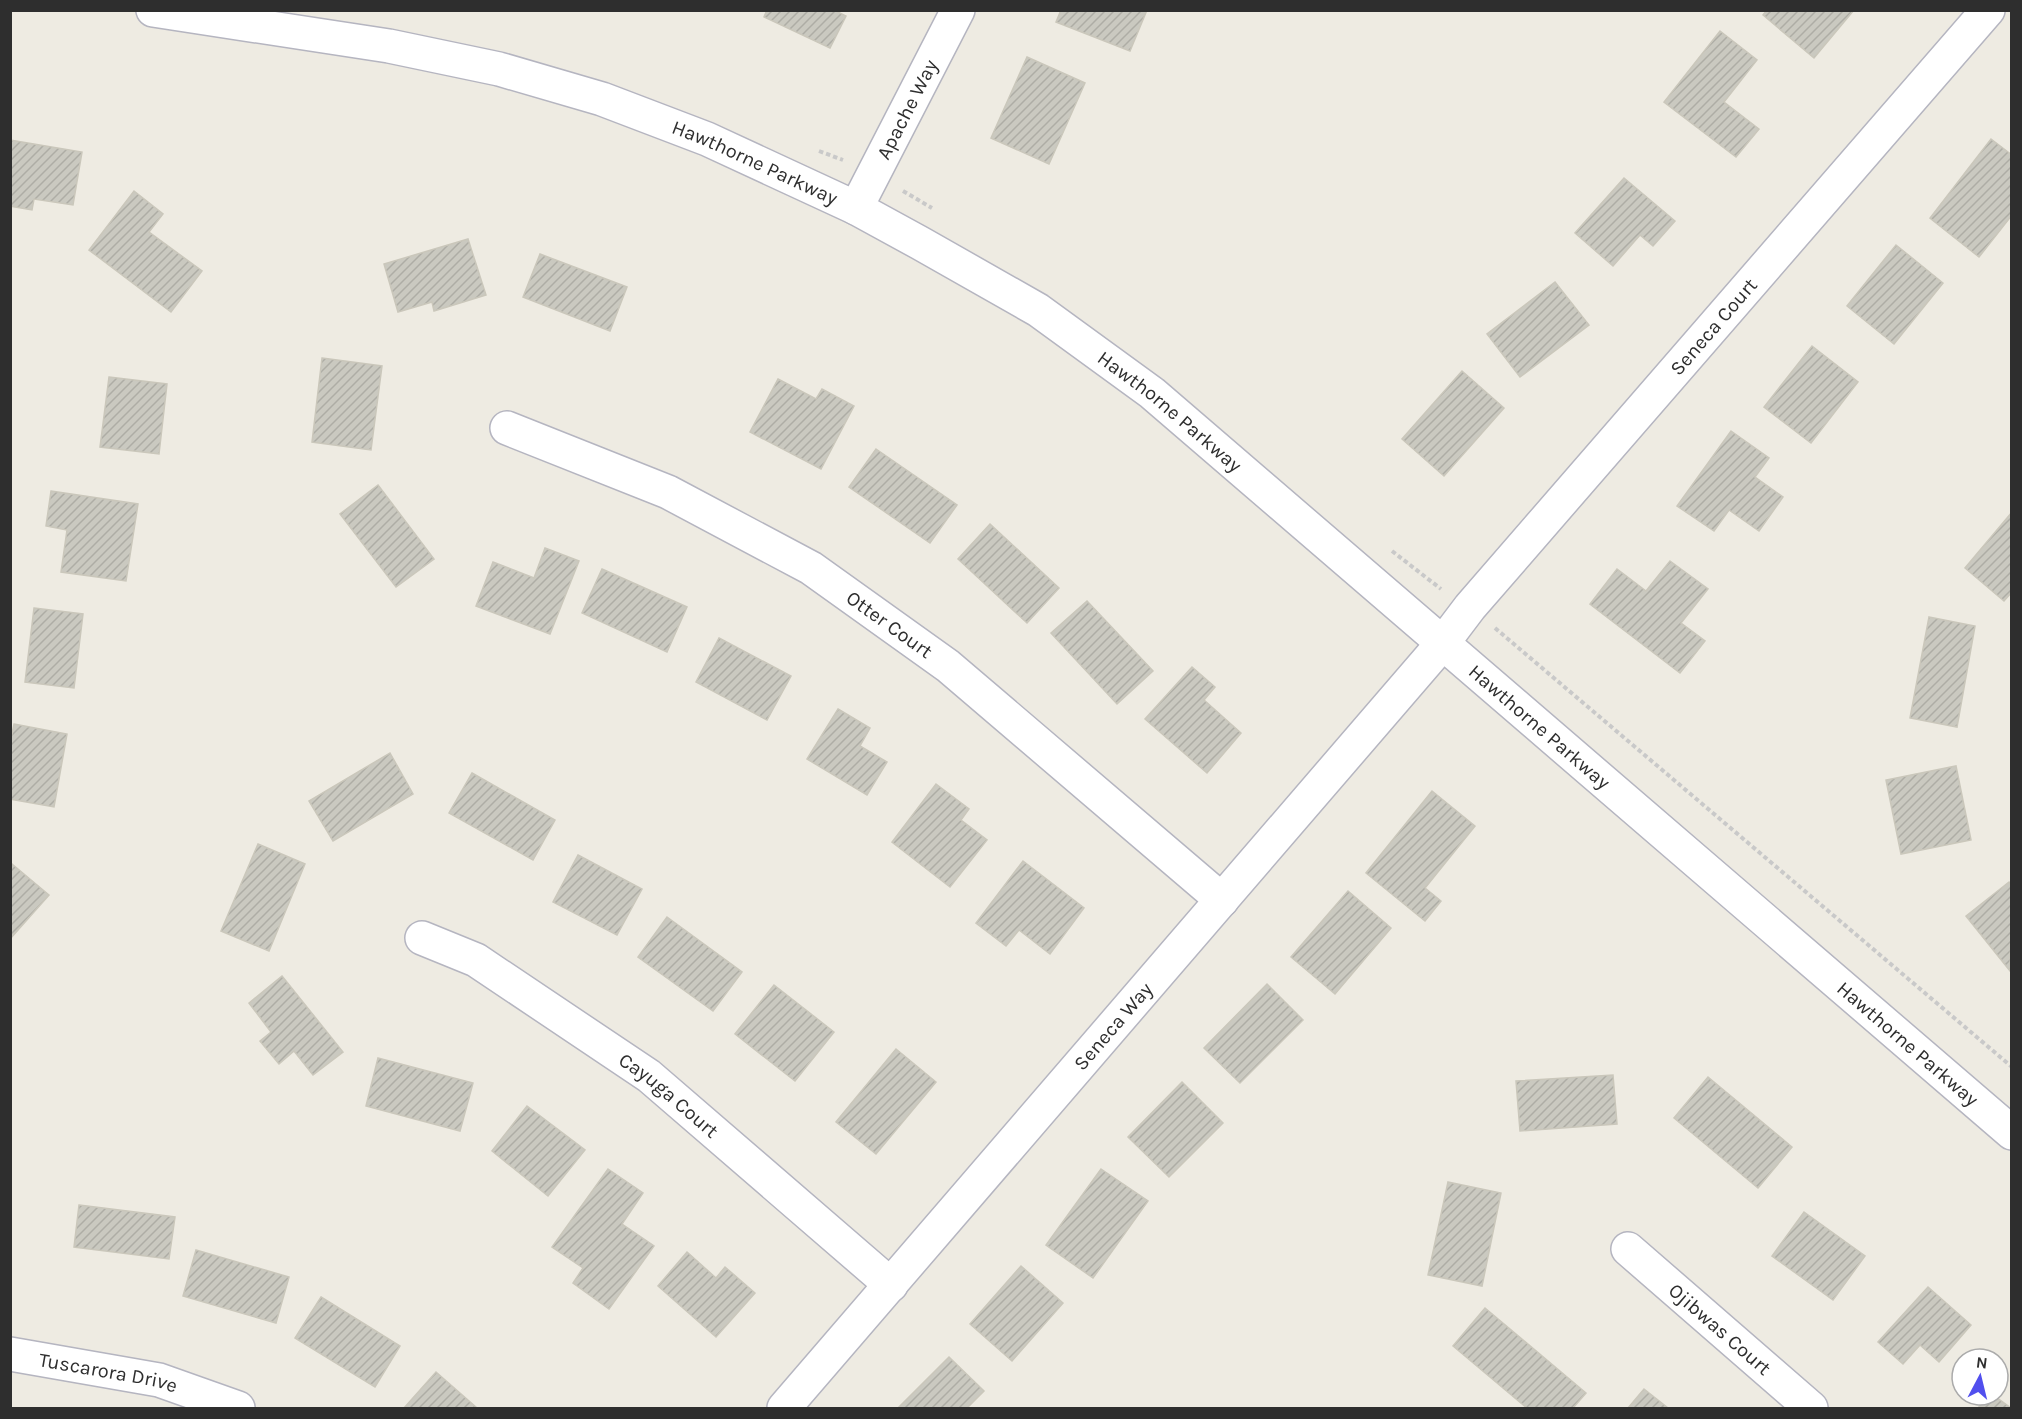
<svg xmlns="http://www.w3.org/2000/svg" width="2022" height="1419" font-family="Karla,sans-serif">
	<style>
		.building { fill: url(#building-hatch); stroke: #cac7bb; stroke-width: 1.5 }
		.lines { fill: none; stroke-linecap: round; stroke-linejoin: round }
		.minor-casing { stroke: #b5b5c0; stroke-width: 36 }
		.path { stroke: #c9c9c9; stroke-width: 4; stroke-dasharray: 4.5 3; stroke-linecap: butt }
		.minor { stroke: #fff; stroke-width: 33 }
		.labels { text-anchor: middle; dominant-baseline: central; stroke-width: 6; stroke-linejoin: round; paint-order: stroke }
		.street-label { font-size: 20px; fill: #2e2e2e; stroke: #fff }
	</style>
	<defs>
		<pattern id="building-hatch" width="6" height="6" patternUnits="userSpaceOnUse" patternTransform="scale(1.5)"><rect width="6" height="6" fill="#cac9c0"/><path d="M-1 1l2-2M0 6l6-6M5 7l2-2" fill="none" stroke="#aeada5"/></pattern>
	</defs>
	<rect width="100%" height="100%" fill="#eeebe2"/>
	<g class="building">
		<polygon points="767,10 834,10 846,16 830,48 764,17"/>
		<polygon points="1061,10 1147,10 1130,51 1056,22"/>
		<polygon points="1767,10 1854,10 1814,58 1763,15"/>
		<polygon points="1720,31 1757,60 1724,102 1759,129 1736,157 1664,102"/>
		<polygon points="1027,57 1085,83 1049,164 991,138"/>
		<polygon points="1991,139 2012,155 2012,215 1979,257 1930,218"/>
		<polygon points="10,140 82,152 73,205 34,199 32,210 10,206"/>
		<polygon points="1624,178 1675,221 1653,246 1640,235 1613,266 1575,233"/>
		<polygon points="134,191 163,214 149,232 202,271 171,312 89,250"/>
		<polygon points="468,239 486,295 434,311 432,302 398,312 384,264"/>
		<polygon points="1896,245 1943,283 1894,344 1847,306"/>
		<polygon points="540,254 627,287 610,331 523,297"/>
		<polygon points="1555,282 1589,325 1520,377 1487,334"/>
		<polygon points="1812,346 1858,382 1811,443 1764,407"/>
		<polygon points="322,358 382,366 371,450 312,442"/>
		<polygon points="1462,371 1504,408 1444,476 1402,439"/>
		<polygon points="109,377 167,384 159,454 100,447"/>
		<polygon points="778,379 816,399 822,389 854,406 821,469 750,432"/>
		<polygon points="1731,431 1769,458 1755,477 1783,497 1759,531 1729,510 1714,531 1677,506"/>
		<polygon points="876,449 957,505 930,543 849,487"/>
		<polygon points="378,485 434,559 396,587 340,514"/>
		<polygon points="51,491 138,504 126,581 61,572 67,530 46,526"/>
		<polygon points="2012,512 2012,592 2004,601 1965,568"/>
		<polygon points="990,524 1059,588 1027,623 958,559"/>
		<polygon points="545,548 579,561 550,634 476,606 493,562 534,578"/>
		<polygon points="1670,561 1708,589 1681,623 1705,641 1680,673 1590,604 1617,569 1646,591"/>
		<polygon points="602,569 687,607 667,652 582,613"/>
		<polygon points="1087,601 1153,671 1117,704 1051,633"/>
		<polygon points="34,608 83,614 74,688 25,682"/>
		<polygon points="1929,617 1975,626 1957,727 1910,718"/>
		<polygon points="719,638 791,676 767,720 696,682"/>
		<polygon points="1192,667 1215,687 1204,700 1241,733 1207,773 1145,719"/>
		<polygon points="838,709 870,728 860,746 887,762 867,795 807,759"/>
		<polygon points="14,724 67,734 54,807 10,799 10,743"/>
		<polygon points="390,753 413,794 333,841 309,801"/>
		<polygon points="1956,766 1971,840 1901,854 1886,780"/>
		<polygon points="472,773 555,820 533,860 449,813"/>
		<polygon points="936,784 969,809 961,820 987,840 950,887 892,842"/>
		<polygon points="1432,791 1475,826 1425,888 1441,901 1425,921 1366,873"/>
		<polygon points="258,844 305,864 269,951 221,931"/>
		<polygon points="578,855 642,889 617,935 553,902"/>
		<polygon points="1023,861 1084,908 1050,954 1019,930 1006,946 976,923"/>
		<polygon points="12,864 49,895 10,939 10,865"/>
		<polygon points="2009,882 2012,886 2010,971 1966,916"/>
		<polygon points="1348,891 1391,928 1335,994 1291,957"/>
		<polygon points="667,917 742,972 713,1011 638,957"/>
		<polygon points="282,976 343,1052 313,1075 294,1051 279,1064 260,1041 271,1032 249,1003"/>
		<polygon points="1267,984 1303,1020 1240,1083 1204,1048"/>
		<polygon points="774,985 834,1032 795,1081 735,1034"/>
		<polygon points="896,1049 936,1082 876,1154 836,1122"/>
		<polygon points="378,1058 473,1083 460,1131 366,1106"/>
		<polygon points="1613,1075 1617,1124 1520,1131 1516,1081"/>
		<polygon points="1708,1077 1792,1147 1758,1188 1674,1118"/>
		<polygon points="1182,1082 1223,1123 1169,1177 1128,1137"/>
		<polygon points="527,1106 585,1150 548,1196 492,1151"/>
		<polygon points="608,1169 643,1193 622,1224 654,1246 609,1309 573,1283 583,1268 552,1247"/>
		<polygon points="1101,1169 1148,1201 1093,1278 1046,1245"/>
		<polygon points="1448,1182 1501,1193 1482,1286 1428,1275"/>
		<polygon points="79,1205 175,1217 169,1259 74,1247"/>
		<polygon points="1804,1212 1865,1256 1833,1300 1772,1256"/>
		<polygon points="196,1250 289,1277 276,1323 183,1296"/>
		<polygon points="687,1252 716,1278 725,1267 755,1293 716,1337 658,1286"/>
		<polygon points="1021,1266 1063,1303 1012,1361 970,1324"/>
		<polygon points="1928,1287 1971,1325 1939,1362 1920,1345 1903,1364 1878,1342"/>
		<polygon points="321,1297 400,1346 375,1387 295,1338"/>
		<polygon points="1485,1308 1586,1393 1573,1408 1527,1408 1453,1346"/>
		<polygon points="949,1357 984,1391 967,1408 898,1408"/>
		<polygon points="436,1372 477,1408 404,1408"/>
		<polygon points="1644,1389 1668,1408 1628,1408"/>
		<polygon points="1989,1395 1993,1395 2011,1408 1978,1408"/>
	</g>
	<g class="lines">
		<defs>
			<g id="minor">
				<path id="s1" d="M 153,10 L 389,46 L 499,69 L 602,99 L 707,139 L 856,208 L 920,243 L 1038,310 L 1152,393 L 2012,1133"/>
				<path id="s2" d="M 856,208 L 958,10"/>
				<path id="s3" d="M 507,428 L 668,492 L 811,568 L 948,666 L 1222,900"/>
				<path id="s4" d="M 422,938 L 476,960 L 649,1076 L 891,1285"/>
				<path id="s5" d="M 1628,1249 L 1811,1408"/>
				<path id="s6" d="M 10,1354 L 159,1380 L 238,1408"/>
				<path id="s7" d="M 784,1408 L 1442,644 L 1470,607 L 1988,10"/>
			</g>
		</defs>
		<use href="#minor" class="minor-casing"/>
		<g class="path">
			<polyline points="819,151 843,160"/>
			<polyline points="903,191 932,208"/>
			<polyline points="1392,551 1441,589"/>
			<polyline points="1495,628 2012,1067"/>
		</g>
		<use href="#minor" class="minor"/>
	</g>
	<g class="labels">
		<g class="street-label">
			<text stroke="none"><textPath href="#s2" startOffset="111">Apache Way</textPath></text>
			<text stroke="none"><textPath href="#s1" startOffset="624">Hawthorne Parkway</textPath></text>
			<text stroke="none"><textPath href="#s7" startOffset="1426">Seneca Court</textPath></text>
			<text stroke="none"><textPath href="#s1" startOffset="1110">Hawthorne Parkway</textPath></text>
			<text stroke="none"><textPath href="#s3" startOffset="432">Otter Court</textPath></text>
			<text stroke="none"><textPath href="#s1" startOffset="1596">Hawthorne Parkway</textPath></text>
			<text stroke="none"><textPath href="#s7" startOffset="504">Seneca Way</textPath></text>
			<text stroke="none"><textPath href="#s1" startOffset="2082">Hawthorne Parkway</textPath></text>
			<text stroke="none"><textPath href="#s4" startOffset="294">Cayuga Court</textPath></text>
			<text stroke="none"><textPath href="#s5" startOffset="122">Ojibwas Court</textPath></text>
			<text stroke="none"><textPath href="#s6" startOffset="100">Tuscarora Drive</textPath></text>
		</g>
	</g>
	<rect width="2022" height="1419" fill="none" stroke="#2e2e2e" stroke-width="24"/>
	<g transform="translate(1980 1377) rotate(7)"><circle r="28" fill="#ffffff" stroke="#ababab" stroke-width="1.5"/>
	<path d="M0-4.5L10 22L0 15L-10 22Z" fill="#514fee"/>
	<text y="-9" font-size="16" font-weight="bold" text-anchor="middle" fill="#2e2e2e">N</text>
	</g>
</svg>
